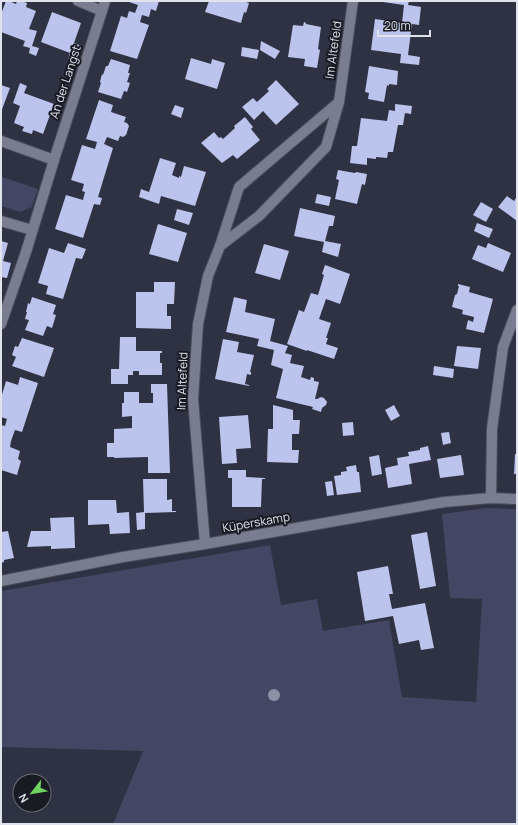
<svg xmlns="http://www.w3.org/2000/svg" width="518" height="825" font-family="Manrope,sans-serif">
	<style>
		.green { fill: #434763 }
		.building { fill: #bcc3ec }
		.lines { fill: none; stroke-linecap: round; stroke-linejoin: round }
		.minor-casing { stroke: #4c4e5b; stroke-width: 12 }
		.minor { stroke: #7a7d90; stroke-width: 10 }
		.tree { fill: #8d91a6 }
		.labels { text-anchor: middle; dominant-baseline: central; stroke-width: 4; stroke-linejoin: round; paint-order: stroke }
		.street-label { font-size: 12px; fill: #e0e2ec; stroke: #191a22 }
	</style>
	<rect width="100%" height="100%" fill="#2f3242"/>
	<g class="green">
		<polygon points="2,177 38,189 32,207 20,212 1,206 1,180"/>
		<polygon points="486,508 517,509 517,824 113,824 143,751 1,747 1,591 270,545 281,605 317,599 323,631 389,620 402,697 476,702 482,599 450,598 442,514"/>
	</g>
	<g class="building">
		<polygon points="6,1 9,1 16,4 17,1 21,1 27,3 26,7 36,11 29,29 37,31 32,46 39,48 36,56 29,53 30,48 23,46 25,41 1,32 1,14"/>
		<polygon points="126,1 159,1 156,11 151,9 149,17 142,15 140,22 149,25 137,59 110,51 121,16 127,18 129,11 135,13 138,5"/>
		<polygon points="209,1 243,1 249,3 246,13 244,12 241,23 205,12"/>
		<polygon points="383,1 409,1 408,5 421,7 419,25 412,24 408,55 420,57 419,65 400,63 401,54 371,50 375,19 402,23 404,5 383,2"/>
		<polygon points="52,12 81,23 74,43 81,46 75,63 68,60 70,53 41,42"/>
		<polygon points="304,22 306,23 306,24 321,27 318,49 320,50 317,68 304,66 305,59 288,57 293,25 303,26"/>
		<polygon points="261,41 280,51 275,59 260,50"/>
		<polygon points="242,47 259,50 257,59 241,56"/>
		<polygon points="191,58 211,64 212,59 225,63 217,89 185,79"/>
		<polygon points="111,59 130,65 128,73 130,73 127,82 130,83 127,92 124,91 121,99 98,92 101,83 100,82 102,74 103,75 106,66 108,66"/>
		<polygon points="369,66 398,71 397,85 389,84 389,86 387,85 384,102 368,99 369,93 365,92"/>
		<polygon points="276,80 299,104 276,125 263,111 254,120 242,107 253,98 257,102 269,91 267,89"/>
		<polygon points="20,83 27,86 24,93 54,104 43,134 33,130 32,134 22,131 24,127 14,123 20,106 13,103"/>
		<polygon points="1,85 10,88 1,112"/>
		<polygon points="99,100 113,105 111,112 126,117 124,122 127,123 129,126 126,135 123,137 120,136 118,141 107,137 104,144 113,148 98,197 102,198 100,205 94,204 83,238 55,229 66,195 83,200 85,192 82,191 84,184 71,180 82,145 95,149 97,142 86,139"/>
		<polygon points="395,104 412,106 411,114 405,113 403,125 398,125 393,152 388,152 387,158 376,157 376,159 367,158 367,165 350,163 352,146 357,146 361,118 387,121 389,110 395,111"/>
		<polygon points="175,105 184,108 181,118 171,114"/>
		<polygon points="245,117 253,127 251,129 260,140 237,159 233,155 222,163 201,143 214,132 219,138 221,137 223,139 235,128 234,126"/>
		<polygon points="160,158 176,163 172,175 179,178 179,176 181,177 184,166 206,172 195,206 161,196 159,204 139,197 141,189 149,192"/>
		<polygon points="338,170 355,173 356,172 367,174 365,185 362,184 357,204 335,199 339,180 336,179"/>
		<polygon points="317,194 331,197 329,206 315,203"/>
		<polygon points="507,196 514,201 516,198 517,199 517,221 498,207"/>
		<polygon points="481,202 493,209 486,222 473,215"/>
		<polygon points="300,208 335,216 333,226 329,226 325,241 341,244 338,257 322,252 324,242 294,236"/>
		<polygon points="177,209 193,213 189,225 174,220"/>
		<polygon points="477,223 493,229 489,238 474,231"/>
		<polygon points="158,224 187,233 178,262 149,254"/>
		<polygon points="1,241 8,243 3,261 11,263 7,278 1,277"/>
		<polygon points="68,243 86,249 82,259 76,258 63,299 46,294 48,286 38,283 49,248 64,253"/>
		<polygon points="488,243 511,253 503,272 472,259 478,245 486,248"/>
		<polygon points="264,244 289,251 280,280 255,273"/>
		<polygon points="325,265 350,274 340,304 326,299 319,319 331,323 326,338 328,338 326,344 338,348 334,359 307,350 307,351 287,344 299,310 304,312 311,293 318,295 324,275 322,274"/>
		<polygon points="154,282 175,282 174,304 167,304 167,316 171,316 171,329 136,328 136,292 154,292"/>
		<polygon points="458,284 470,287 469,292 493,299 484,333 466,329 468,320 473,322 474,317 462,314 463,310 452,307 455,295 457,294 459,286 458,286"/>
		<polygon points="32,297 56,305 53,314 56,315 52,328 47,326 43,336 25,330 29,320 25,319 27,312 26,312 28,303 30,304"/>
		<polygon points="234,297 247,300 245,312 275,319 270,341 288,346 285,353 292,355 290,363 304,366 301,377 310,380 311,377 314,378 314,381 319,382 315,399 317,399 321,397 324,398 327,402 326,405 322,408 321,412 312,409 313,407 276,398 283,369 271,365 274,350 257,346 259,339 226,332"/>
		<polygon points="120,337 136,337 136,351 162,351 162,353 160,353 160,363 162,363 162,375 139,375 139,371 133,371 133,375 128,375 128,384 111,384 111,369 119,369"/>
		<polygon points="22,338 54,348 44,377 12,366 16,357 12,355 15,346 18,347"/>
		<polygon points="223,339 239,342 237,352 254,355 250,372 251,372 251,375 247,374 245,384 249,385 249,386 215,379"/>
		<polygon points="457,346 481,348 478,369 454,366"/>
		<polygon points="434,366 454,369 453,378 433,375"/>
		<polygon points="20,377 38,383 22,432 15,430 11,441 10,447 20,451 18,459 21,461 17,475 1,470 1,425 5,426 7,419 1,417 1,398 6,381 18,385"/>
		<polygon points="151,384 167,384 170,473 148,473 148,457 114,458 114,457 107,457 107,443 114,443 114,429 132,428 132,416 122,417 122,403 124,403 124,392 139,392 139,403 153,403 153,393 151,393"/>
		<polygon points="273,405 293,410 293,420 300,420 299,434 292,434 292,450 299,450 298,463 267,462 268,429 273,429"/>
		<polygon points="394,405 400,416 391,421 385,410"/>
		<polygon points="248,415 251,448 236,449 237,463 222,464 219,417"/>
		<polygon points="353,422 354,435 343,436 342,423"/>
		<polygon points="449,432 451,443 443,445 441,433"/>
		<polygon points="428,446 431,460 409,464 412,484 388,488 385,468 398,465 397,458 409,456 408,452 420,450 420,448"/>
		<polygon points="515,454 517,454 517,474 514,474"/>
		<polygon points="379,455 382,474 372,476 369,457"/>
		<polygon points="461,455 464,475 440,478 437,459"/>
		<polygon points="356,465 357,472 359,472 361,492 337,495 334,476 341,475 341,472 347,471 346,467"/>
		<polygon points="228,470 246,470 246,477 265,478 265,479 262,479 261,507 232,507 232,478 228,478"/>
		<polygon points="143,479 167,479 167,500 172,499 172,511 176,511 176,512 145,513 145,529 137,530 136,513 144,512"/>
		<polygon points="332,481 334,495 327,496 325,482"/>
		<polygon points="88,500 116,500 117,513 129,512 130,533 110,534 109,524 88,525"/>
		<polygon points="74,517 75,548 51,549 51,546 27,547 31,531 51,531 50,518"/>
		<polygon points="8,531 14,558 4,560 4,562 1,563 1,532"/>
		<polygon points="427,532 436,586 420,589 411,535"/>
		<polygon points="388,566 393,594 389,594 392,609 425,603 434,648 421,650 419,640 399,644 393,616 365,621 357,572"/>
	</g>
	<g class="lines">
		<defs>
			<g id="minor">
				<polyline points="78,1 102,11 105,1"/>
				<polyline points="1,141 54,160"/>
				<polyline points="1,221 32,230"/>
				<polyline points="220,246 259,216 326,147 339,102 353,1"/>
				<polyline points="1,324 26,252 54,160 102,11"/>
				<polyline points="491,498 492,429 503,347 517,310"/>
				<polyline points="205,544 193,399 198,324 208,276 220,246 239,187 339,102"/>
				<polyline points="1,581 123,557 205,544 444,502 491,498 517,499"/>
			</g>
		</defs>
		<use href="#minor" class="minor-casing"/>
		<use href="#minor" class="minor"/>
	</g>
	<circle class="tree" cx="274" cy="695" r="6"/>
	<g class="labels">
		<g class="street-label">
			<text transform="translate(333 50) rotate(-82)">Im Altefeld</text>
			<text transform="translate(65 82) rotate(-72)">An der Langst</text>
			<text transform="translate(182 381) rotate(-88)">Im Altefeld</text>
			<text transform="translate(256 522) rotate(-10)">Küperskamp</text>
		</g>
	</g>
	<rect width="518" height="825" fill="none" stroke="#e0e2ec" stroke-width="4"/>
	<g transform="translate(32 793) rotate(239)"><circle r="19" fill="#191a22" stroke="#696a73"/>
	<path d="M0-3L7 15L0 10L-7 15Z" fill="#70d35f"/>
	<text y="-6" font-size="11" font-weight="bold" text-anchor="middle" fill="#e0e2ec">N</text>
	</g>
	<path d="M378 30v6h52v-6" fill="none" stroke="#e0e2ec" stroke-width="2"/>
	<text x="384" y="30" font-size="12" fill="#e0e2ec" stroke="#191a22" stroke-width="3" paint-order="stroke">20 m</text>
</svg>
